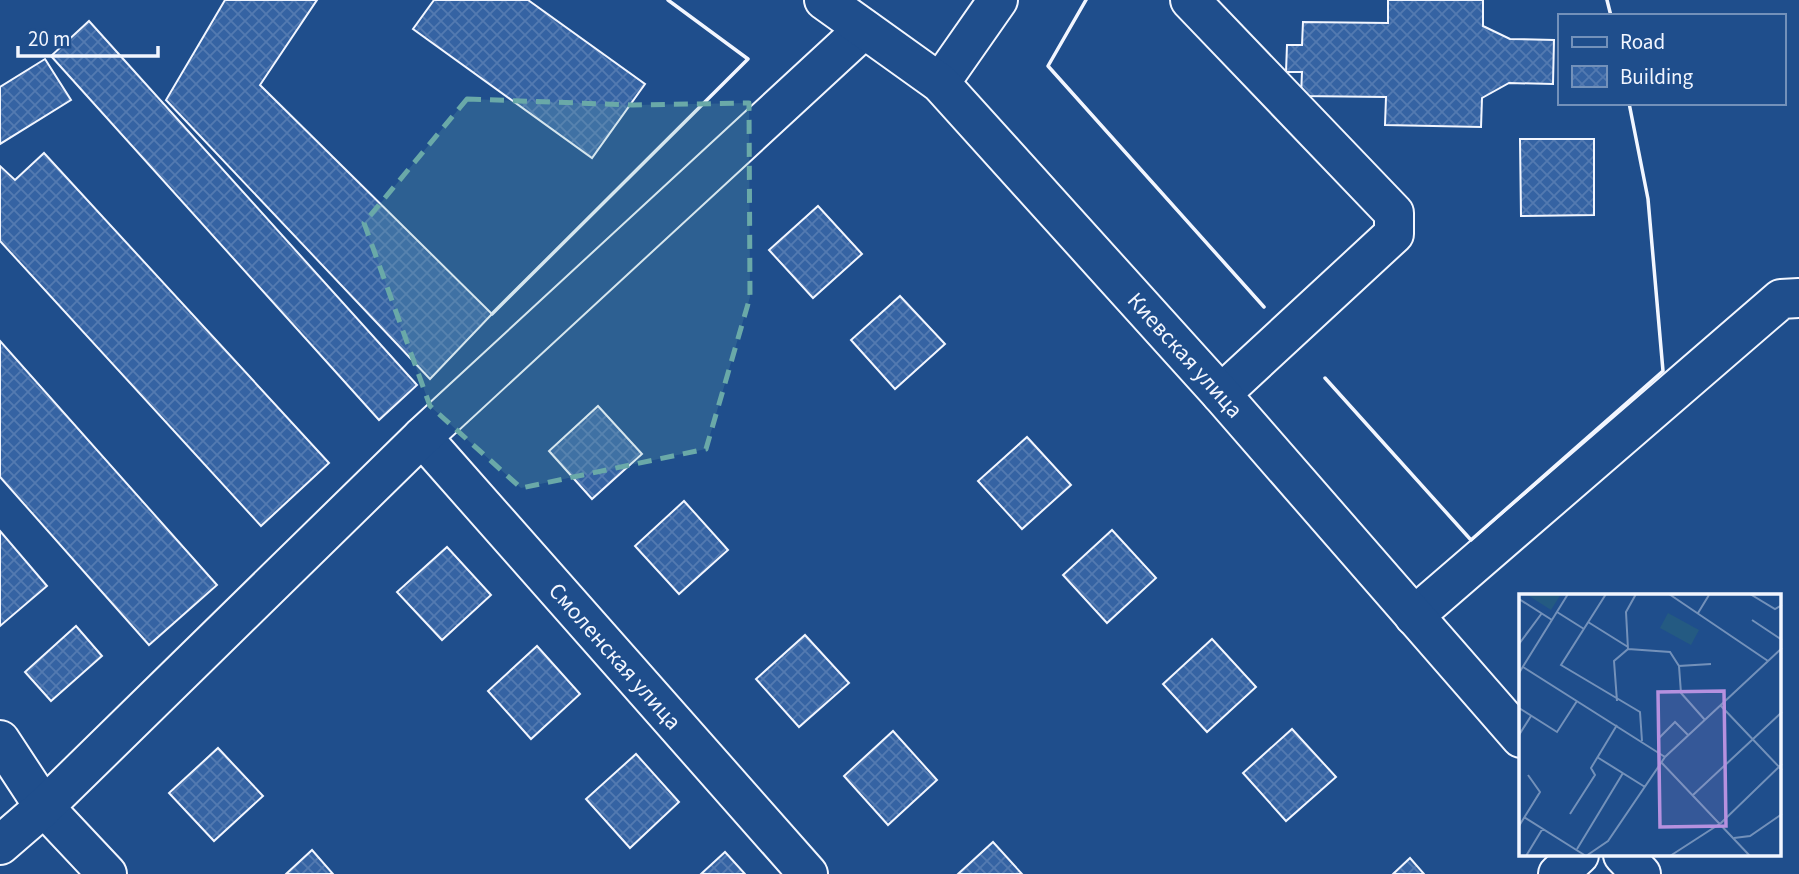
<svg xmlns="http://www.w3.org/2000/svg" width="1799" height="874" font-family="'Source Sans 3',sans-serif">
	<style>
		.building { fill: url(#building-cross-hatch); stroke: #f2f6ff; stroke-width: 2 }
		.lines { fill: none; stroke-linecap: round; stroke-linejoin: round }
		.minor-casing { stroke: #f2f6ff; stroke-width: 42 }
		.major-casing { stroke: #f2f6ff; stroke-width: 42 }
		.minor { stroke: #1f4e8c; stroke-width: 38 }
		.major { stroke: #1f4e8c; stroke-width: 38 }
		.wall { stroke: #f2f6ff; stroke-width: 3.5 }
		.marked { fill: #6aa9a8; fill-opacity: 0.2; stroke: #6aa9a8; stroke-width: 5; stroke-dasharray: 14 9; stroke-linejoin: round }
		.labels { text-anchor: middle; dominant-baseline: central; stroke-width: 5; stroke-linejoin: round; paint-order: stroke }
		.street-label { font-size: 23px; fill: #f2f6ff; stroke: #1f4e8c }
		.inset-road { fill: none; stroke: #7391ba; stroke-width: 2 }
		.view { fill: #b691df; fill-opacity: 0.15; stroke: #b691df; stroke-width: 3.5 }
		.inset-edge { fill: none; stroke: #f2f6ff; stroke-width: 3.5 }
	</style>
	<defs>
		<pattern id="building-cross-hatch" width="8" height="8" patternUnits="userSpaceOnUse" patternTransform="scale(1.75)"><rect width="8" height="8" fill="#3563a3"/><path d="M0 0l8 8M0 8l8-8" fill="none" stroke="#537ab1"/></pattern>
	</defs>
	<rect width="100%" height="100%" fill="#1f4e8c"/>
	<g class="building">
		<polygon points="225,0 317,0 260,85 492,314 430,379 166,100"/>
		<polygon points="434,0 528,0 645,84 592,158 413,29"/>
		<polygon points="1388,0 1483,0 1483,26 1510,39 1554,40 1553,84 1509,83 1482,98 1481,127 1385,125 1386,97 1301,96 1302,72 1286,72 1287,45 1302,45 1303,22 1388,23"/>
		<polygon points="89,21 417,385 379,420 51,56"/>
		<polygon points="45,59 71,100 0,144 0,87"/>
		<polygon points="1520,139 1594,139 1594,215 1521,216"/>
		<polygon points="44,153 329,463 261,526 0,241 0,166 15,180"/>
		<polygon points="818,206 862,254 813,298 769,250"/>
		<polygon points="900,296 945,344 895,389 851,340"/>
		<polygon points="0,341 217,585 149,645 0,477"/>
		<polygon points="598,406 642,454 592,499 549,451"/>
		<polygon points="1027,437 1071,485 1022,529 978,481"/>
		<polygon points="684,501 728,550 679,594 635,546"/>
		<polygon points="1112,530 1156,578 1107,623 1063,575"/>
		<polygon points="0,531 47,586 0,626"/>
		<polygon points="447,547 491,595 442,640 397,592"/>
		<polygon points="76,626 102,656 51,701 25,672"/>
		<polygon points="805,635 849,683 799,727 756,679"/>
		<polygon points="1212,639 1256,687 1207,732 1163,684"/>
		<polygon points="537,646 580,694 531,739 488,691"/>
		<polygon points="1292,729 1336,777 1286,821 1243,773"/>
		<polygon points="893,731 937,780 888,825 844,776"/>
		<polygon points="218,748 263,796 214,841 169,793"/>
		<polygon points="636,754 679,802 630,848 586,799"/>
		<polygon points="993,842 1022,874 958,874"/>
		<polygon points="312,850 333,874 286,874"/>
		<polygon points="725,852 745,874 701,874"/>
		<polygon points="1410,858 1424,874 1393,874"/>
	</g>
	<g class="lines">
		<defs>
			<g id="minor">
				<polyline points="1190,0 1394,213 1394,234 1221,394"/>
				<polyline points="940,83 998,0"/>
				<path id="s1" d="M 422,437 L 808,874"/>
				<polyline points="1414,616 1781,299 1799,298"/>
				<polyline points="0,740 44,807 107,874"/>
				<polyline points="0,845 44,807 422,437 864,29"/>
				<polyline points="1558,874 1579,855"/>
			</g>
			<g id="major">
				<path id="s2" d="M 824,0 L 940,83 L 1221,394 L 1521,738"/>
				<polyline points="1623,855 1641,874"/>
			</g>
		</defs>
		<use href="#minor" class="minor-casing"/>
		<use href="#major" class="major-casing"/>
		<use href="#minor" class="minor"/>
		<use href="#major" class="major"/>
		<g class="wall">
			<polyline points="1086,0 1048,66 1264,307"/>
			<polyline points="1607,0 1611,16"/>
			<polyline points="492,314 748,59 668,0"/>
			<polyline points="1325,378 1471,540 1663,371 1648,199 1629,103"/>
		</g>
	</g>
	<path class="marked" d="M 467,99 L 632,105 L 749,103 L 750,297 L 706,449 L 521,488 L 430,406 L 364,223 Z"/>
	<g class="labels">
		<g class="street-label">
			<text stroke="none"><textPath href="#s2" startOffset="509">Киевская улица</textPath></text>
			<text stroke="none"><textPath href="#s1" startOffset="292">Смоленская улица</textPath></text>
		</g>
	</g>
	<g transform="translate(1519 594)">
		<rect width="262" height="262" fill="#1f4e8c"/>
		<path d="M 7,0 L 42,0 L 32,16 ZM 149,19 L 180,36 L 172,51 L 141,34 Z" fill="#245a82"/>
		<path class="inset-road" d="M 87,0 L 42,71 L 121,118 L 123,147M 150,0 L 249,67M 231,0 L 256,15 L 263,11M 0,5 L 33,26M 38,18 L 65,35M 179,19 L 190,1M 233,26 L 263,46M 69,28 L 109,53M 0,50 L 23,19M 109,55 L 151,58 L 160,72M 4,73 L 146,163M 0,79 L 49,0M 98,107 L 95,67 L 109,55 L 107,18 L 117,0M 202,112 L 263,176M 0,114 L 38,138 L 58,107M 186,126 L 162,99 L 160,72 L 192,70M 0,141 L 12,122M 139,145 L 156,128 L 169,141M 78,163 L 126,193M 142,168 L 231,262M 174,201 L 263,118M 51,220 L 76,181 L 72,174 L 98,131M 5,223 L 67,262M 0,232 L 21,198 L 9,181M 215,244 L 231,242 L 263,220M 58,255 L 104,179M 7,262 L 24,234M 67,262 L 89,247 L 146,163 L 263,54M 151,262 L 202,229 L 263,170"/>
		<path class="view" d="M 205,97 L 207,232 L 141,233 L 139,98 Z"/>
		<rect width="262" height="262" class="inset-edge"/>
	</g>
	<rect x="1558" y="14" width="228" height="91" fill="#1f4e8c" stroke="#7391ba" stroke-width="2"/>
	<rect x="1572" y="37" width="35" height="10" fill="#1f4e8c" stroke="#7391ba" stroke-width="2"/>
	<text x="1620" y="49" font-size="21" fill="#f2f6ff">Road</text>
	<rect x="1572" y="66" width="35" height="21" fill="url(#building-cross-hatch)" stroke="#7391ba" stroke-width="2"/>
	<text x="1620" y="84" font-size="21" fill="#f2f6ff">Building</text>
	<path d="M18 46v10h140v-10" fill="none" stroke="#f2f6ff" stroke-width="3.5"/>
	<text x="28" y="46" font-size="21" fill="#f2f6ff" stroke="#1f4e8c" stroke-width="5" paint-order="stroke">20 m</text>
</svg>
